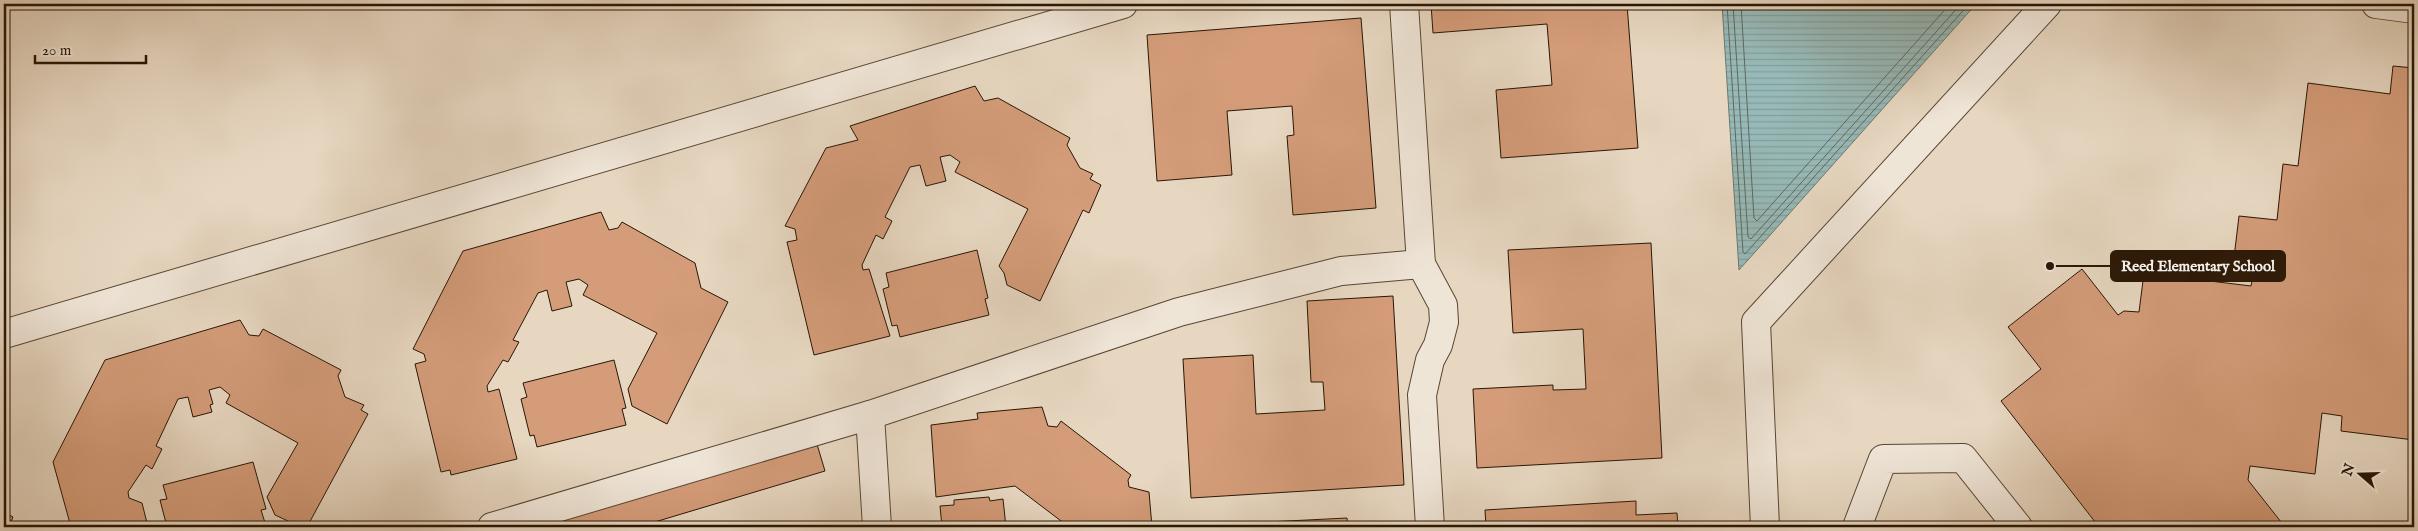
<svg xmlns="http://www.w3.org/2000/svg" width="2418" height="531" font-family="'IM FELL English',serif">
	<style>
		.water { fill: url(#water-rules); stroke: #6b7870 }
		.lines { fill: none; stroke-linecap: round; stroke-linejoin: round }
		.shore { stroke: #60685e; stroke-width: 1 }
		.building { fill: #d49c79; stroke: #281605 }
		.minor-casing { stroke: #584634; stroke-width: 30 }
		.minor { stroke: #efe5d7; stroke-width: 28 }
		.leader { fill: none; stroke: #281605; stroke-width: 2 }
		.callout-dot { fill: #281605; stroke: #efe5d7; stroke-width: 2 }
		.callout { fill: #281605; stroke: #281605; stroke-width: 2 }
		.callout-label { font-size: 15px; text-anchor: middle; font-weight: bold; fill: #fff }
	</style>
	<defs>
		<pattern id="water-rules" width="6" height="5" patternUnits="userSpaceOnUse" patternTransform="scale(1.25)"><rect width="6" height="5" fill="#97b9b7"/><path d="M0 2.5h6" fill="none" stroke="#829e9c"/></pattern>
	</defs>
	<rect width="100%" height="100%" fill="#e7d7c1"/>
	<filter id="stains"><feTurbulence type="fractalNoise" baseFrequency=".004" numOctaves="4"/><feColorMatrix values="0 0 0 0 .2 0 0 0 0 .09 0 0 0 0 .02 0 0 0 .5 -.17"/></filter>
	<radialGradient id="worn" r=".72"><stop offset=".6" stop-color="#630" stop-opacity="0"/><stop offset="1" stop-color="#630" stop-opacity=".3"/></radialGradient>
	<polygon class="water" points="1722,4 1976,4 1739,270"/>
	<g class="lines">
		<g class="shore">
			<polyline points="1727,4 1743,252 1745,254 1969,4"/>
			<polyline points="1733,4 1748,237 1751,239 1961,4"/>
			<polyline points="1741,4 1754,218 1757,221 1950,4"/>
		</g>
	</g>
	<g class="building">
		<polygon points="1431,4 1627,4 1638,148 1501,158 1496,90 1552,85 1547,24 1433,33"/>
		<polygon points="1361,18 1376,208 1293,215 1287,136 1294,135 1292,106 1227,111 1232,175 1157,181 1147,35"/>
		<polygon points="2393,66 2414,68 2414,440 2341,431 2342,416 2322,413 2315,474 2250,466 2248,480 2285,527 2099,527 2001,401 2041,369 2008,327 2082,269 2118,315 2124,311 2139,312 2144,273 2251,286 2254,268 2233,266 2239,216 2277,220 2283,164 2298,166 2308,83 2390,94"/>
		<polygon points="975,86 984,101 998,98 1070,138 1067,145 1080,168 1093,174 1090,179 1101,185 1089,213 1083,210 1040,301 1007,285 1004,273 999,266 1028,209 955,172 960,162 950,155 940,157 946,181 926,186 920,165 910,167 885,217 892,221 883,239 876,235 862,265 863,270 869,269 890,336 814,355 787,242 797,240 795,229 785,226 826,148 858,140 850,126"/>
		<polygon points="601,212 609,230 618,228 622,222 695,263 701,288 728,302 667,424 632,406 628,389 657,333 583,295 588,285 579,279 566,282 572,306 552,311 547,290 538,293 513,340 519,342 508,362 503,360 487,386 488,392 499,389 517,459 451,475 450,470 441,472 415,364 426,361 424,354 413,349 463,251"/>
		<polygon points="1651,243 1662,458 1477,468 1473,389 1553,385 1553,390 1586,389 1583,329 1513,333 1508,250"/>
		<polygon points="977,250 988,298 985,299 989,315 900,337 897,325 892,326 883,289 889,287 886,273"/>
		<polygon points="1393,296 1404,485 1191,498 1183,359 1253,355 1256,414 1325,410 1323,382 1311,382 1307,301"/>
		<polygon points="240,320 249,335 259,336 263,329 341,370 338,376 345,397 364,405 361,410 368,414 307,527 301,527 275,515 267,497 298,443 226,403 230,395 220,387 209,390 213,404 210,405 212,412 193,417 188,397 178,399 156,446 162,449 152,469 146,465 128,492 129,498 142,503 148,527 71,527 53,462 105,360"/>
		<polygon points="614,360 626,408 622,409 626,425 537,447 534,435 530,436 521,399 527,397 523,383"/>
		<polygon points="1042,407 1048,426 1057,427 1061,421 1131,475 1128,480 1129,487 1149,492 1152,527 1069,527 1015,486 936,497 931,425 978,419 977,413"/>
		<polygon points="816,441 825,471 638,527 531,527"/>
		<polygon points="253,462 266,509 261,510 266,526 167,527 160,500 167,499 163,485"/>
		<polygon points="989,497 990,501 1003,499 1006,527 942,527 940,506 954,505 954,500"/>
		<polygon points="1636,501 1636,515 1677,513 1678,527 1486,527 1485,510"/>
		<polygon points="4,512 13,517 9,527 4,527"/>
		<polygon points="1347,518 1348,527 1208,527 1208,525"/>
	</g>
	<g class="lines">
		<defs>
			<g id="minor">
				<polyline points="1404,4 1421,264 1443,305 1444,322 1438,345 1430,360 1422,395 1430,527"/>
				<polyline points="2376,4 2414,9"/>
				<polyline points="4,334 1123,4"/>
				<polyline points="870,415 877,527"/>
				<polyline points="492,527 870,415 1179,312 1341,271 1421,264"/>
				<polyline points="1765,527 1756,322 2047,4"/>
				<polyline points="1857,527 1883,459 1963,458 2018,527"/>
			</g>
		</defs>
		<use href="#minor" class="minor-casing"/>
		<use href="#minor" class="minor"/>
	</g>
	<path class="leader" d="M2050 266L2111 266"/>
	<circle class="callout-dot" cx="2050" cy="266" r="5"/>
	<rect class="callout" x="2111" y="251" width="174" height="30" rx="5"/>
	<g class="callout-label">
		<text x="2198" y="271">Reed Elementary School</text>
	</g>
	<rect width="2418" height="531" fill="none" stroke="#e7d7c1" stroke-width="20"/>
	<rect x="5" y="5" width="2408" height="521" fill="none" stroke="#281605" stroke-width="2.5"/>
	<rect x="10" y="10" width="2398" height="511" fill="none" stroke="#281605"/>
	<g transform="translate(2360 474) rotate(290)" stroke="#efe5d7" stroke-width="4" paint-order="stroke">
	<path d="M0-4L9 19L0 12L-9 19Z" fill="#281605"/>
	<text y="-8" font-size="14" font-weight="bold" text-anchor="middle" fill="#281605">N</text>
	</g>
	<path d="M35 55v8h111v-8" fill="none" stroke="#281605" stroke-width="2.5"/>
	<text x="42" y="55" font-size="15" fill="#281605" stroke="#efe5d7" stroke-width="4" paint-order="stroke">20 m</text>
	<rect width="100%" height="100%" filter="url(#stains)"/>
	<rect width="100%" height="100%" fill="url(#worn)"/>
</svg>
